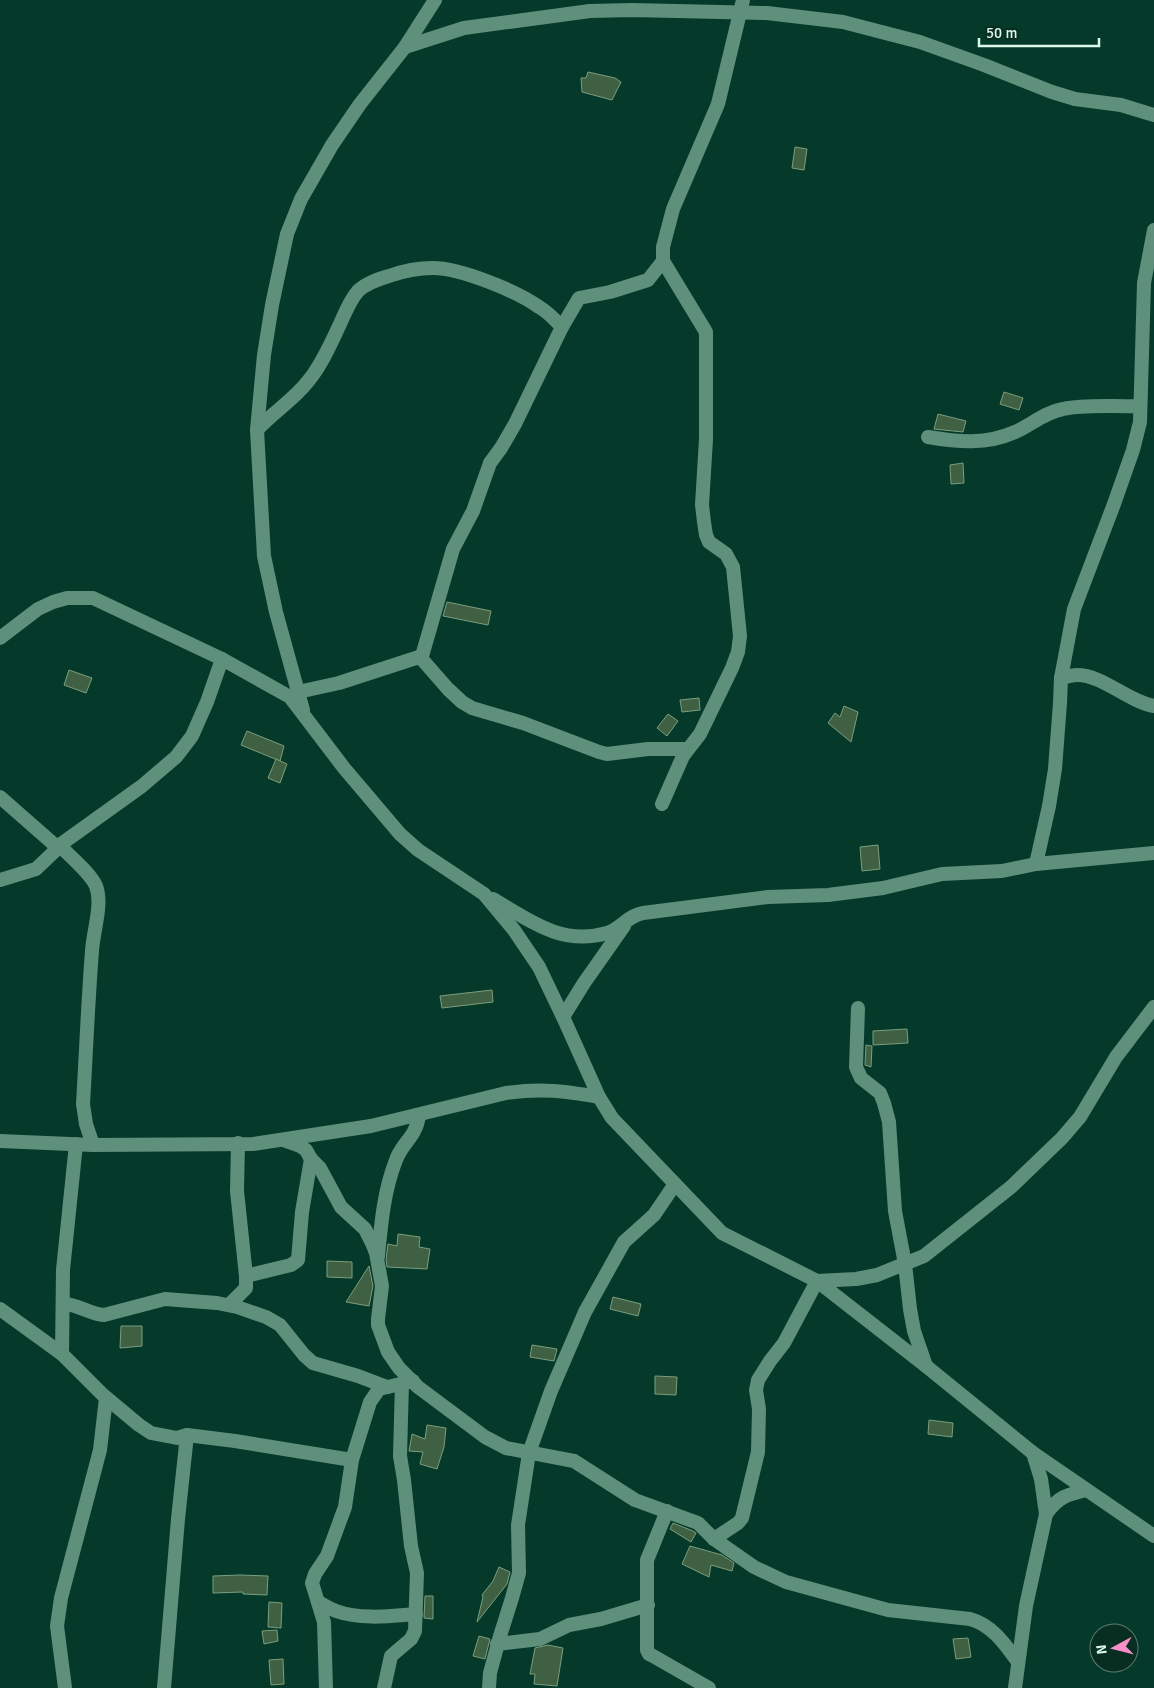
<svg xmlns="http://www.w3.org/2000/svg" width="1154" height="1688" font-family="Signika,sans-serif">
	<style>
		.building { fill: #3f6042; stroke: #7b9e7e }
		.lines { fill: none; stroke-linecap: round; stroke-linejoin: round }
		.minor { stroke: #5f907c; stroke-width: 14 }
	</style>
	<rect width="100%" height="100%" fill="#053a2a"/>
	<g class="building">
		<polygon points="588,72 615,78 621,82 612,100 582,92 581,78 586,78"/>
		<polygon points="795,147 807,149 804,170 792,168"/>
		<polygon points="1004,392 1023,398 1019,410 1000,404"/>
		<polygon points="938,414 966,421 963,432 934,429"/>
		<polygon points="963,463 964,483 951,484 950,465"/>
		<polygon points="447,602 491,611 488,625 443,616"/>
		<polygon points="69,670 92,678 86,693 64,685"/>
		<polygon points="699,698 700,710 682,712 680,700"/>
		<polygon points="844,706 858,712 851,742 828,723 835,713 840,717"/>
		<polygon points="668,714 678,721 667,736 657,728"/>
		<polygon points="247,731 284,746 280,761 241,745"/>
		<polygon points="276,759 287,764 280,783 268,778"/>
		<polygon points="878,845 880,869 862,871 860,847"/>
		<polygon points="492,990 493,1002 442,1008 440,996"/>
		<polygon points="907,1029 908,1043 873,1045 873,1031"/>
		<polygon points="866,1045 872,1046 871,1067 865,1065"/>
		<polygon points="398,1234 420,1237 419,1247 430,1249 427,1269 387,1267 386,1259 388,1244 397,1246"/>
		<polygon points="327,1261 352,1262 352,1278 327,1277"/>
		<polygon points="369,1266 373,1286 369,1306 346,1302"/>
		<polygon points="613,1297 641,1304 638,1316 610,1309"/>
		<polygon points="121,1326 142,1326 142,1346 120,1348"/>
		<polygon points="532,1345 557,1349 554,1361 530,1357"/>
		<polygon points="655,1376 677,1377 676,1395 655,1394"/>
		<polygon points="929,1420 953,1423 952,1437 928,1434"/>
		<polygon points="427,1425 446,1428 444,1447 437,1469 420,1464 423,1452 409,1451 412,1434 425,1439"/>
		<polygon points="673,1523 693,1531 696,1533 691,1542 670,1529"/>
		<polygon points="690,1546 722,1555 734,1563 732,1571 711,1565 709,1577 682,1564"/>
		<polygon points="499,1567 510,1572 507,1584 477,1622 483,1597 482,1595 493,1581"/>
		<polygon points="240,1575 268,1576 267,1595 243,1594 243,1592 213,1593 213,1576"/>
		<polygon points="425,1596 433,1596 433,1619 424,1618"/>
		<polygon points="269,1602 282,1603 281,1628 268,1627"/>
		<polygon points="277,1630 278,1641 264,1644 262,1631"/>
		<polygon points="479,1636 490,1639 485,1659 473,1656"/>
		<polygon points="968,1638 971,1657 956,1659 953,1639"/>
		<polygon points="548,1645 563,1648 557,1686 534,1684 535,1674 530,1674 535,1648"/>
		<polygon points="283,1659 284,1684 271,1685 269,1660"/>
	</g>
	<g class="lines">
		<g class="minor">
			<polyline points="405,47 464,28 590,11 632,10 767,13 843,22 920,42 984,65 1052,92 1075,99 1121,105 1154,115"/>
			<path d="M 257,430 C 273,412 294,400 309,380 C 322,364 331,343 340,324 C 345,313 350,300 358,291 C 366,283 379,279 389,276 C 403,271 418,268 433,268 C 460,268 517,291 539,307 C 548,312 555,320 562,327"/>
			<path d="M 928,437 C 958,442 986,445 1015,432 C 1031,425 1045,412 1063,409 C 1087,404 1115,407 1140,406"/>
			<polyline points="0,638 38,609 53,602 67,598 93,598 222,659 290,697 344,768 400,834 418,850 484,894 514,930 539,967 563,1017 599,1097 612,1118 722,1233 817,1281 926,1366 1033,1453 1154,1536"/>
			<polyline points="420,657 448,689 462,702 472,708 523,723 599,752 607,754 648,749 688,749"/>
			<path d="M 1061,678 C 1066,677 1071,675 1077,675 C 1103,675 1127,701 1154,706"/>
			<polyline points="298,692 339,683 422,656 453,549 473,511 490,463 501,448 515,424 562,327 579,298 610,292 648,280 663,261"/>
			<polyline points="303,710 276,612 264,556 257,430 264,355 272,305 287,234 301,199 332,145 360,104 405,47 435,0"/>
			<path d="M 0,797 L 57,847 L 60,846 C 70,856 91,874 96,886 C 103,905 93,931 92,951 C 88,1002 86,1053 83,1104 L 86,1124 L 93,1145"/>
			<polyline points="662,804 683,756 700,734 732,668 738,652 740,636 733,567 726,554 709,542 706,535 704,522 702,505 706,439 706,332 663,261 663,247 673,209 718,104 743,0"/>
			<polyline points="57,847 142,786 176,757 192,736 207,702 222,659"/>
			<polyline points="1036,864 1049,806 1055,769 1060,703 1061,678 1074,609 1114,504 1133,450 1140,422 1144,283 1154,230"/>
			<polyline points="0,880 36,869 60,846"/>
			<path d="M 493,899 C 530,921 562,946 607,933 C 620,929 629,915 643,913 L 768,897 L 828,895 L 883,888 L 942,874 L 1002,871 L 1036,864 L 1154,853"/>
			<polyline points="858,1008 856,1067 861,1078 880,1093 884,1103 889,1122 895,1211 905,1264 910,1309 914,1331 926,1366"/>
			<polyline points="563,1017 584,983 624,926"/>
			<path d="M 283,1140 L 300,1146 L 306,1150 L 311,1159 L 320,1168 L 341,1207 L 365,1229 L 372,1243 L 376,1253 L 382,1286 L 378,1319 L 378,1325 L 388,1352 L 399,1368 L 418,1387 L 485,1437 L 506,1448 L 574,1461 L 635,1500 L 698,1523 L 714,1539 L 754,1567 L 786,1582 L 888,1610 L 970,1619 C 992,1625 1005,1644 1018,1662"/>
			<path d="M 0,1141 L 93,1145 L 253,1144 L 371,1126 L 506,1093 C 542,1088 564,1091 599,1097"/>
			<path d="M 378,1256 C 381,1224 384,1190 396,1160 C 403,1141 416,1138 419,1115"/>
			<polyline points="246,1276 291,1265 298,1260 302,1212 311,1159"/>
			<path d="M 63,1304 C 76,1303 89,1314 104,1315 L 165,1299 L 217,1303 L 237,1307 L 266,1317 L 280,1325 L 304,1355 L 313,1363 L 358,1376 L 387,1387"/>
			<polyline points="229,1305 246,1288 246,1276 237,1191 238,1143"/>
			<polyline points="0,1309 62,1354 103,1395 139,1425 151,1433 177,1438 187,1435 235,1441 352,1460"/>
			<polyline points="62,1354 63,1270 76,1144"/>
			<polyline points="667,1511 647,1560 647,1650 649,1654 653,1656 709,1688"/>
			<path d="M 1046,1514 C 1058,1497 1066,1495 1086,1490"/>
			<polyline points="714,1539 738,1523 742,1518 758,1452 759,1409 756,1390 758,1380 770,1361 784,1343 817,1281 856,1279 877,1275 924,1256 1011,1187 1062,1138 1080,1117 1116,1057 1154,1007"/>
			<path d="M 318,1602 C 324,1605 330,1609 336,1611 C 361,1620 391,1616 416,1614"/>
			<polyline points="497,1644 540,1639 569,1625 601,1619 648,1605"/>
			<polyline points="65,1688 57,1626 61,1598 100,1450 106,1398"/>
			<polyline points="164,1688 178,1519 187,1435"/>
			<polyline points="326,1688 324,1622 312,1583 315,1574 327,1556 345,1507 352,1460 370,1402 379,1389 413,1381"/>
			<polyline points="384,1688 391,1656 411,1639 415,1631 417,1573 411,1546 404,1480 400,1456 402,1383"/>
			<polyline points="489,1688 490,1673 500,1636 512,1598 519,1573 518,1525 529,1453 551,1391 585,1312 624,1242 654,1215 675,1184"/>
			<polyline points="1015,1688 1026,1606 1046,1514 1041,1479 1033,1453"/>
		</g>
	</g>
	<g transform="translate(1114 1648) rotate(263)"><circle r="24" fill="#082e22" stroke="#5d7e72"/>
	<path d="M0-4L9 19L0 12L-9 19Z" fill="#f98fc9"/>
	<text y="-8" font-size="14" font-weight="bold" text-anchor="middle" fill="#ddf7eb">N</text>
	</g>
	<path d="M979 38v8h120v-8" fill="none" stroke="#ddf7eb" stroke-width="2.5"/>
	<text x="986" y="38" font-size="15" fill="#ddf7eb" stroke="#082e22" stroke-width="4" paint-order="stroke">50 m</text>
</svg>
